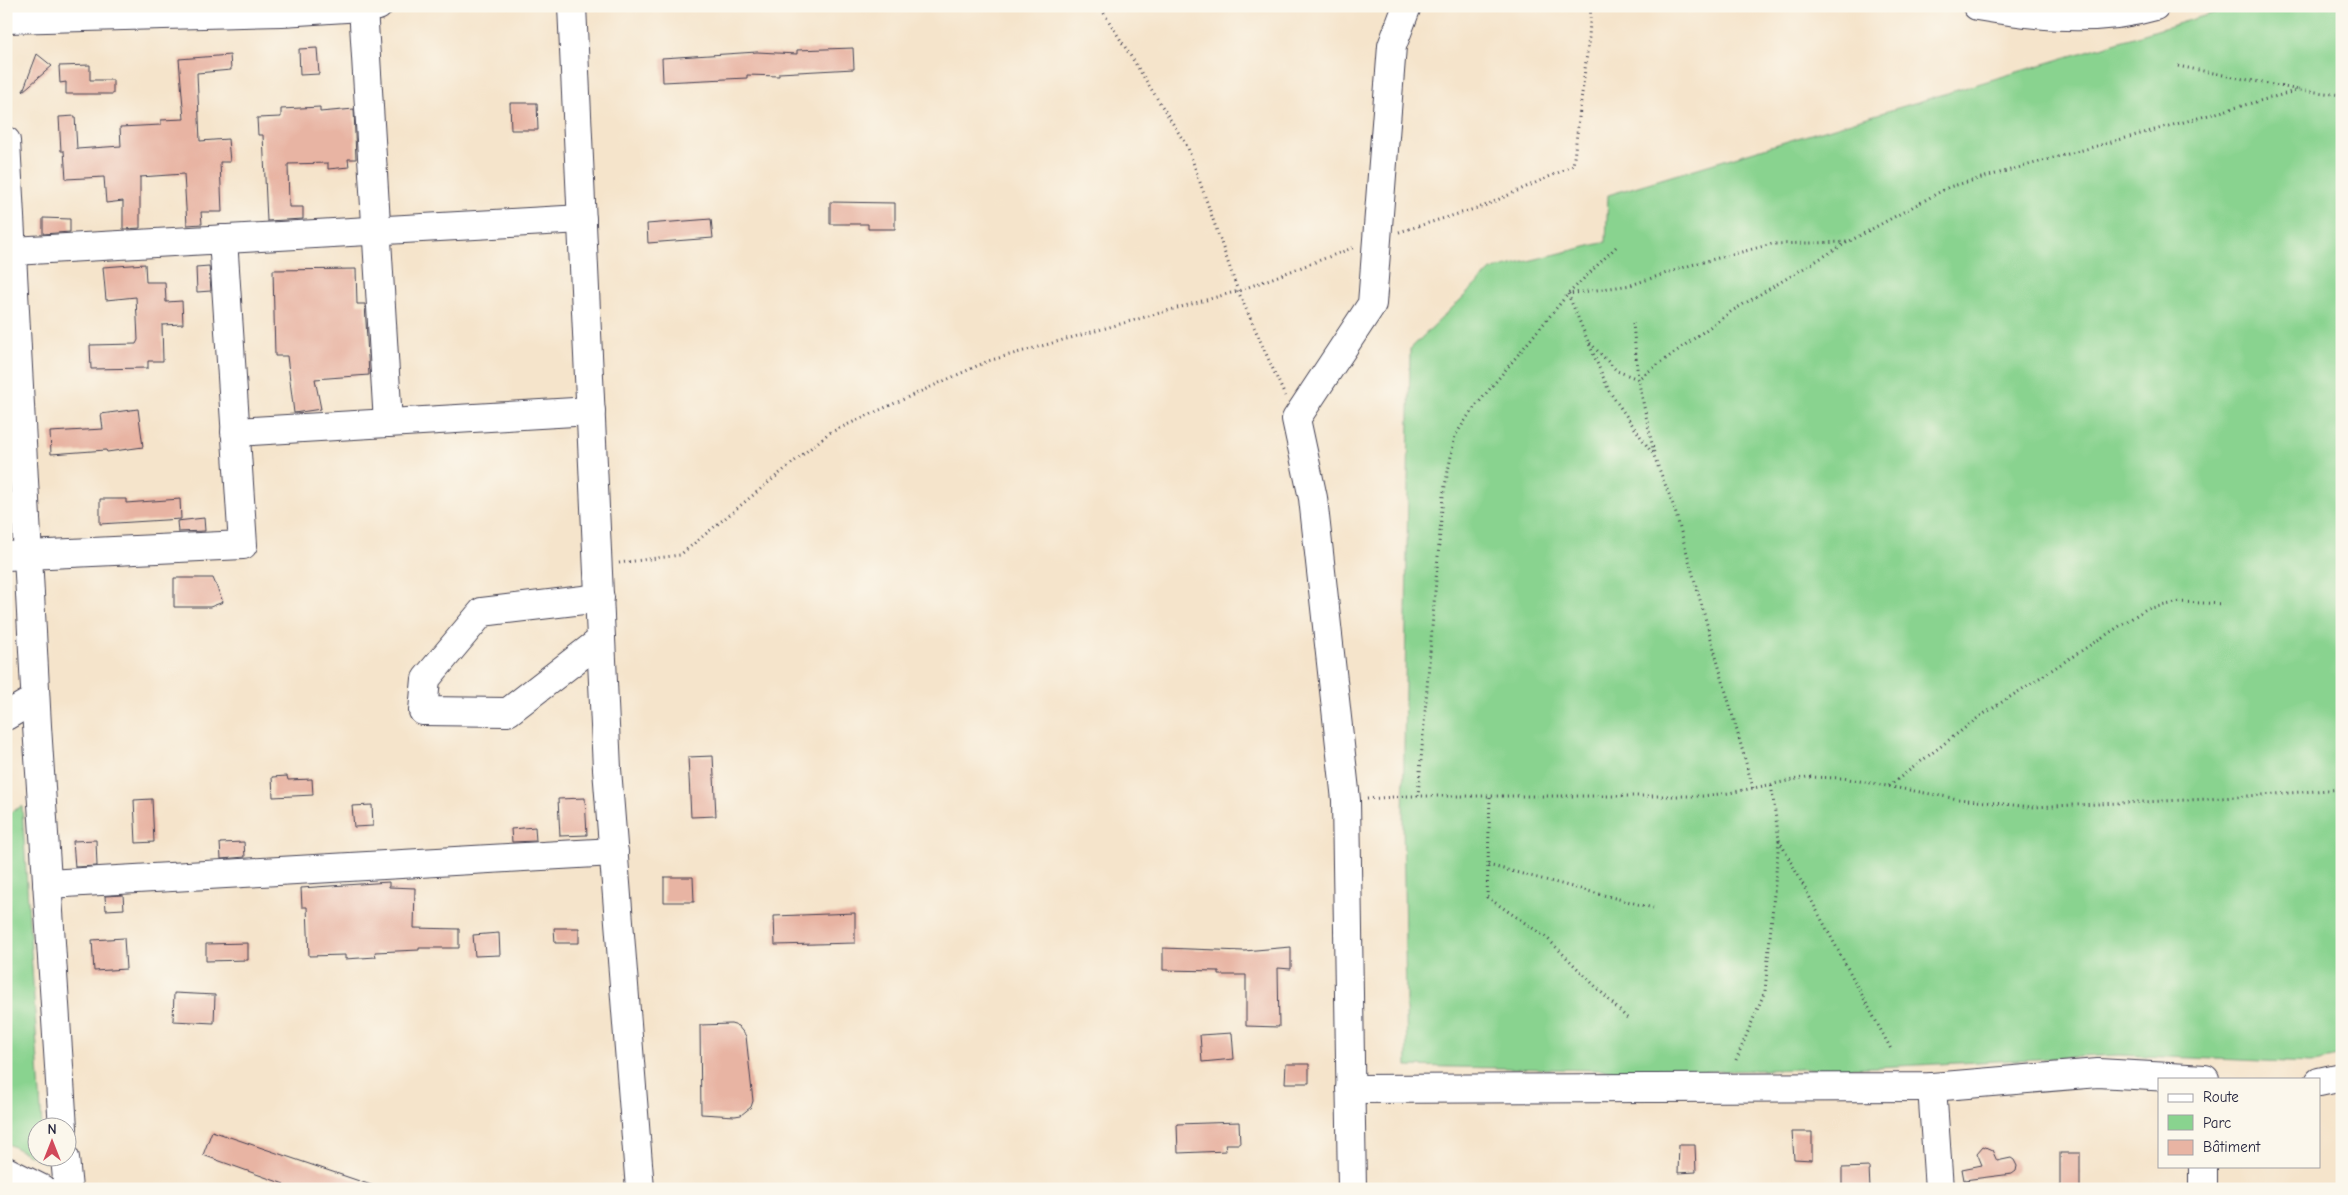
<svg xmlns="http://www.w3.org/2000/svg" width="2348" height="1195" font-family="'Comic Neue',sans-serif">
	<style>
		.green { fill: #89d38f; stroke: #567a65 }
		.building { fill: #e8b4a3 }
		.lines { fill: none; stroke-linecap: round; stroke-linejoin: round }
		.minor-casing { stroke: #423f51; stroke-width: 30 }
		.path { stroke: #423f51; stroke-width: 3; stroke-dasharray: 1 4; stroke-linecap: butt }
		.minor { stroke: #fff; stroke-width: 28 }
	</style>
	<rect width="100%" height="100%" fill="#fbf7ec"/>
	<filter id="ink" filterUnits="userSpaceOnUse"><feTurbulence type="fractalNoise" baseFrequency=".02" numOctaves="2"/><feDisplacementMap in="SourceGraphic" scale="10" xChannelSelector="R" yChannelSelector="G"/><feConvolveMatrix kernelMatrix="1 2 1 2 8 2 1 2 1" color-interpolation-filters="sRGB"/></filter>
	<filter id="wash" filterUnits="userSpaceOnUse"><feTurbulence type="fractalNoise" baseFrequency=".0096" numOctaves="4" result="noise"/><feDisplacementMap in="SourceGraphic" scale="20" xChannelSelector="R" yChannelSelector="G"/><feGaussianBlur stdDeviation="1.12" result="paint"/><feColorMatrix in="noise" values="0 0 0 0 0 0 0 0 0 0 0 0 0 0 0 0 0 1.4 0 .05"/><feComposite in="paint" operator="in"/></filter>
	<g filter="url(#wash)">
		<rect width="100%" height="100%" fill="#f5e4cb"/>
		<g class="green">
			<polygon points="2237,6 2342,6 2342,1056 2311,1063 2119,1055 1877,1067 1689,1072 1407,1066 1403,821 1410,349 1491,270 1606,242 1608,195"/>
			<polygon points="22,806 42,1127 38,1128 38,1158 44,1158 45,1163 6,1143 6,815"/>
		</g>
		<g id="blocks">
			<g class="building">
				<polygon points="317,48 319,74 300,75 299,49"/>
				<polygon points="853,48 854,69 779,73 779,76 747,75 747,78 663,82 662,58 757,52 797,54 797,50"/>
				<polygon points="37,54 52,66 23,91"/>
				<polygon points="230,55 231,70 197,73 200,141 228,139 230,162 220,162 222,212 201,212 202,224 187,225 184,174 140,177 140,228 123,229 123,201 106,203 104,177 66,179 64,151 61,151 59,117 75,116 77,149 121,146 120,127 161,125 161,120 184,119 179,59"/>
				<polygon points="90,65 90,80 113,80 113,94 66,94 66,82 60,83 59,66"/>
				<polygon points="510,103 537,103 538,130 511,130"/>
				<polygon points="320,107 320,112 354,109 356,159 348,159 349,167 328,169 328,163 288,164 289,207 303,207 303,219 267,221 263,135 258,135 257,118 281,117 281,109"/>
				<polygon points="830,202 895,203 895,229 868,229 868,224 830,224"/>
				<polygon points="43,218 70,219 70,232 43,234"/>
				<polygon points="711,219 713,238 648,243 647,224"/>
				<polygon points="145,264 146,282 165,282 166,302 182,301 183,324 162,325 163,361 148,361 148,368 91,369 90,345 136,344 138,340 136,297 106,300 103,267"/>
				<polygon points="209,266 211,291 197,292 196,267"/>
				<polygon points="356,269 357,304 365,304 369,375 315,379 321,409 294,413 287,356 275,356 273,270"/>
				<polygon points="138,409 143,447 107,452 106,450 51,454 50,432 103,429 101,414"/>
				<polygon points="100,499 126,499 126,503 180,499 181,519 100,524"/>
				<polygon points="204,518 205,531 178,532 177,521"/>
				<polygon points="174,578 213,578 223,602 210,607 174,607"/>
				<polygon points="713,756 716,816 691,817 688,757"/>
				<polygon points="287,776 288,780 312,779 313,795 273,797 272,777"/>
				<polygon points="585,798 587,835 560,836 558,799"/>
				<polygon points="152,799 154,842 136,843 134,800"/>
				<polygon points="372,805 373,826 354,827 352,806"/>
				<polygon points="535,827 536,841 512,842 511,829"/>
				<polygon points="96,840 97,866 75,867 73,841"/>
				<polygon points="244,842 245,857 221,859 220,843"/>
				<polygon points="664,877 693,877 694,902 664,902"/>
				<polygon points="389,882 389,887 415,888 414,928 459,929 459,948 419,948 419,950 375,952 376,957 345,959 345,955 309,956 307,907 302,907 301,888"/>
				<polygon points="123,895 124,909 106,910 105,896"/>
				<polygon points="855,913 855,943 775,945 774,916"/>
				<polygon points="554,928 579,928 579,943 555,943"/>
				<polygon points="499,933 500,955 475,956 473,935"/>
				<polygon points="124,938 126,969 94,971 92,940"/>
				<polygon points="248,943 248,960 206,961 206,944"/>
				<polygon points="1291,947 1291,969 1278,968 1279,1027 1246,1026 1246,975 1219,975 1219,971 1163,970 1163,948 1244,951"/>
				<polygon points="174,993 215,995 214,1023 173,1021"/>
				<polygon points="731,1024 738,1026 746,1036 753,1101 751,1107 741,1115 735,1116 701,1114 700,1025"/>
				<polygon points="1232,1033 1234,1059 1202,1062 1200,1035"/>
				<polygon points="1286,1064 1309,1064 1309,1083 1285,1083"/>
				<polygon points="1239,1122 1240,1144 1225,1144 1226,1151 1178,1153 1177,1124"/>
				<polygon points="212,1131 374,1186 374,1189 282,1189 284,1184 203,1155"/>
				<polygon points="1792,1132 1812,1132 1812,1160 1794,1159"/>
				<polygon points="1679,1145 1695,1145 1696,1172 1678,1173"/>
				<polygon points="1983,1146 1992,1150 1997,1161 2011,1158 2014,1160 2017,1166 2016,1171 2012,1174 1964,1180 1962,1169 1982,1165 1977,1153"/>
				<rect x="2060" y="1153" width="20" height="36"/>
				<polygon points="1869,1167 1870,1189 1842,1189 1842,1168"/>
			</g>
		</g>
	</g>
	<g filter="url(#ink)">
		<use href="#blocks" fill-opacity="0" stroke="#423f51" stroke-width="1"/>
		<g class="lines">
			<defs>
				<g id="minor">
					<polyline points="572,6 607,769 640,1189"/>
					<path d="M 1977,6 C 2036,16 2097,23 2155,6"/>
					<polyline points="363,7 388,423"/>
					<polyline points="6,19 282,12 378,6"/>
					<polyline points="6,141 37,726 63,1128"/>
					<polyline points="13,251 582,219"/>
					<polyline points="235,432 591,411"/>
					<polyline points="6,556 243,545 223,239"/>
					<polyline points="600,598 482,612 426,679 423,711 508,712 601,640"/>
					<polyline points="6,716 35,699"/>
					<polyline points="47,884 614,852"/>
					<polyline points="2319,1082 2342,1077"/>
					<polyline points="1932,1087 1939,1189"/>
					<polyline points="1350,1089 1932,1087 2098,1073 2205,1079"/>
					<polyline points="65,1158 68,1189"/>
					<polyline points="6,1171 42,1189"/>
					<polyline points="1352,1189 1346,800 1313,498 1296,419 1372,304 1392,46 1407,6"/>
					<polyline points="2203,1189 2203,1166"/>
				</g>
			</defs>
			<use href="#minor" class="minor-casing"/>
			<g class="path">
				<polyline points="1097,6 1102,10 1188,148 1238,291 1285,396"/>
				<polyline points="2178,66 2299,90 2342,95"/>
				<polyline points="1399,232 1484,206 1573,166 1589,37 1591,6"/>
				<polyline points="1633,323 1638,379 1654,453"/>
				<polyline points="1590,343 1617,371 1638,379 1732,311 1848,242 1949,187 2299,90"/>
				<polyline points="619,563 680,555 829,433 988,361 1238,291 1355,247"/>
				<polyline points="1889,786 1979,717 2146,609 2180,602 2223,604"/>
				<polyline points="1753,788 1674,507 1654,456 1609,391 1568,294 1631,285 1691,265 1772,244 1848,242"/>
				<polyline points="1418,796 1443,496 1455,436 1470,413 1568,294 1617,246"/>
				<polyline points="1490,797 1487,897 1547,938 1627,1018"/>
				<polyline points="1367,799 1406,796 1702,796 1729,793 1807,777 1843,778 1958,799 2031,807 2208,799 2342,789"/>
				<polyline points="1779,840 1892,1051"/>
				<polyline points="1488,865 1653,908"/>
				<polyline points="1736,1060 1765,991 1779,840 1771,784"/>
			</g>
			<use href="#minor" class="minor"/>
		</g>
	</g>
	<rect width="2348" height="1195" fill="none" stroke="#fbf7ec" stroke-width="25"/>
	<rect x="2158" y="1078" width="162" height="90" fill="#fbf7ec" stroke="#a4a2a5"/>
	<rect x="2168" y="1094" width="25" height="8" fill="#ffffff" stroke="#a4a2a5"/>
	<text x="2203" y="1102" font-size="15" fill="#22223b">Route</text>
	<rect x="2168" y="1115" width="25" height="15" fill="#89d38f" stroke="#a4a2a5"/>
	<text x="2203" y="1128" font-size="15" fill="#22223b">Parc</text>
	<rect x="2168" y="1140" width="25" height="15" fill="#e8b4a3" stroke="#a4a2a5"/>
	<text x="2203" y="1152" font-size="15" fill="#22223b">Bâtiment</text>
	<g transform="translate(52 1142)"><circle r="24" fill="#fbf7ec" stroke="#a4a2a5"/>
	<path d="M0-4L9 19L0 12L-9 19Z" fill="#d1495b"/>
	<text y="-8" font-size="14" font-weight="bold" text-anchor="middle" fill="#22223b">N</text>
	</g>
</svg>
